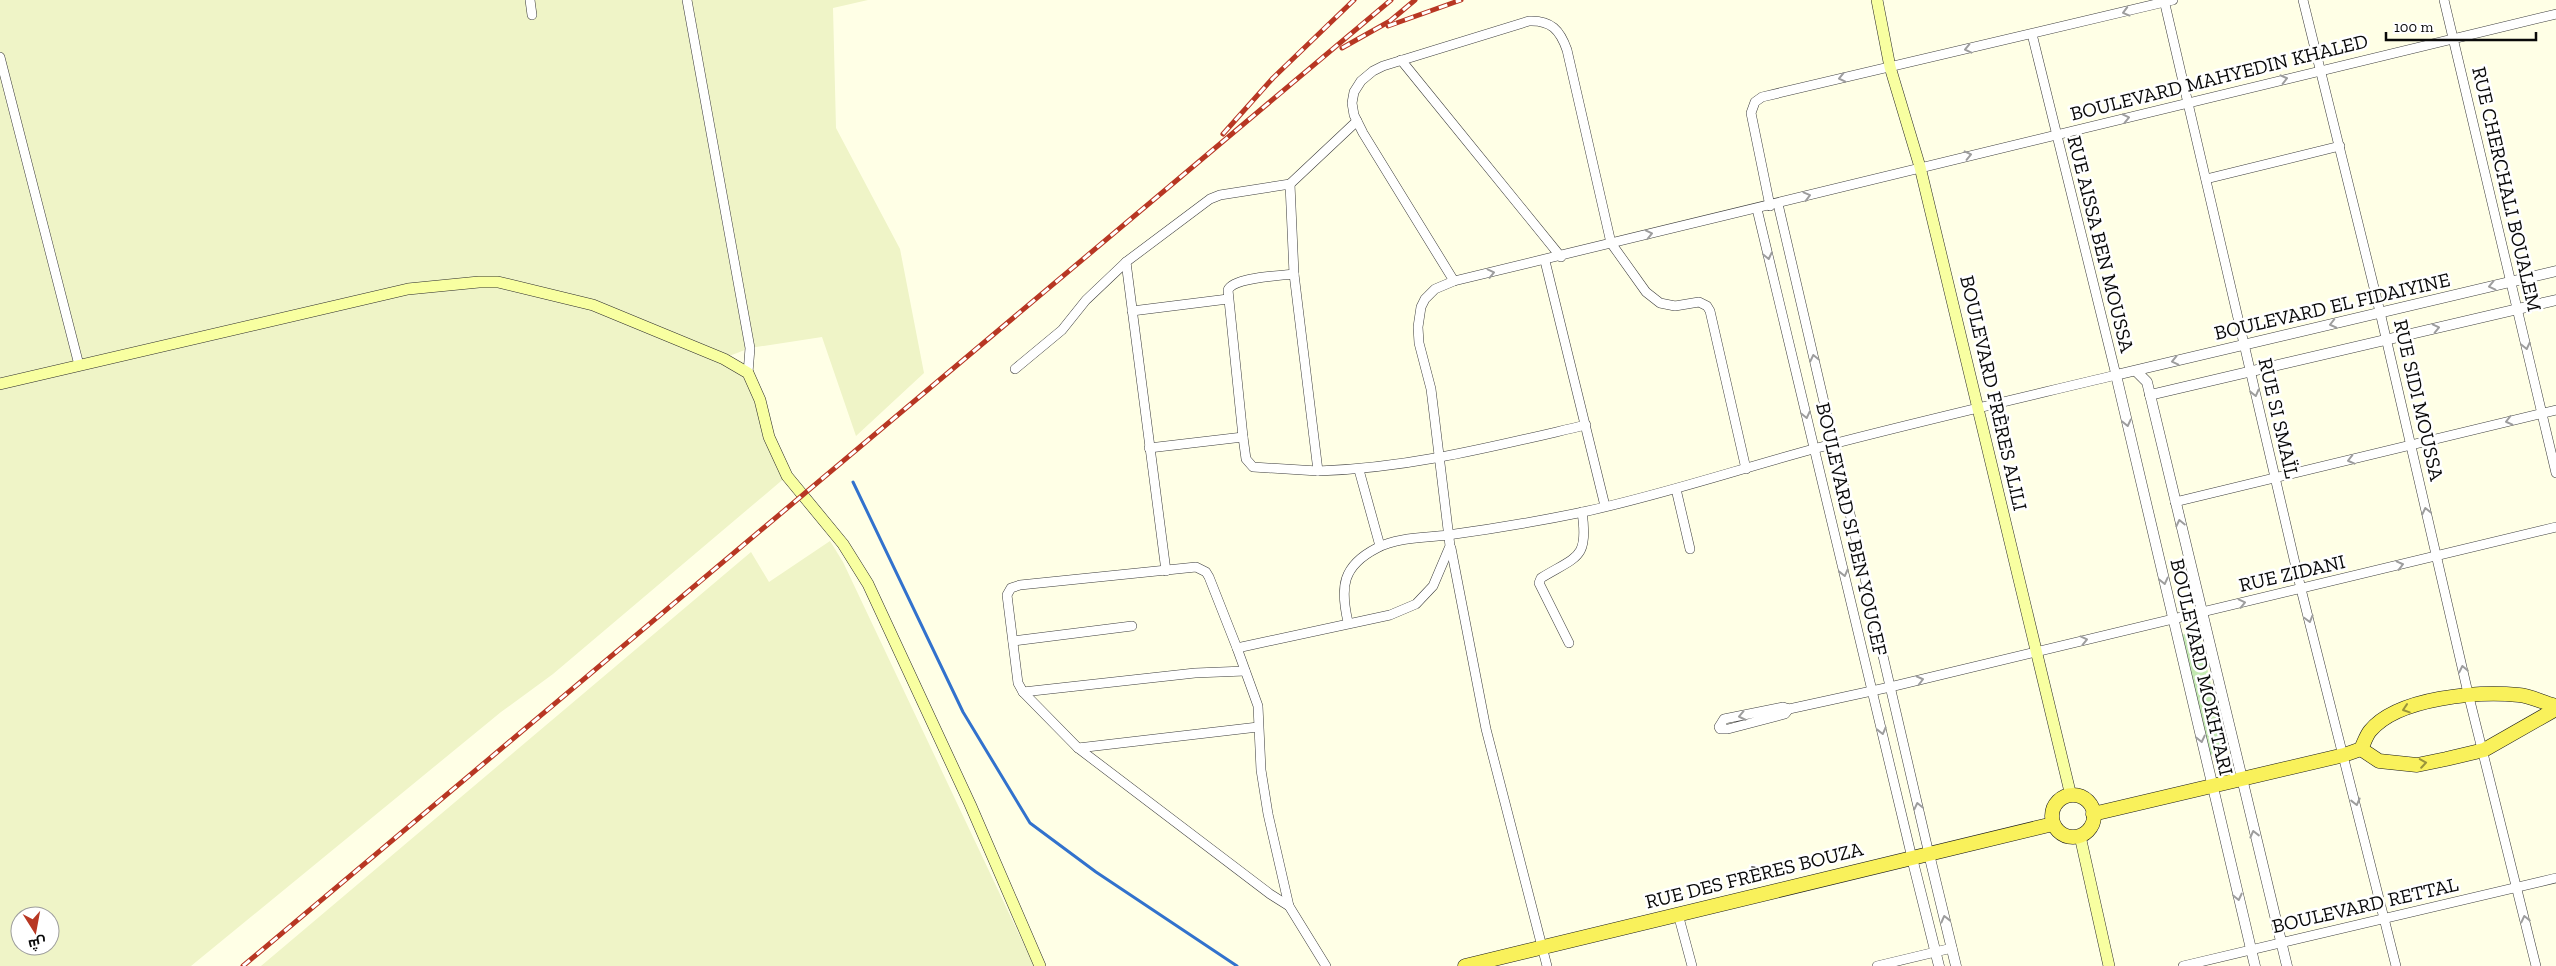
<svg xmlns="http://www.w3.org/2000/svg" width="2556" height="966" font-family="'Zilla Slab',Cairo,serif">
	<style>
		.farmland { fill: #eff4c7; fill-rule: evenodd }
		.green { fill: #c3e8b1 }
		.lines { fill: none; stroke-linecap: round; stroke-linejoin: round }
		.stream { stroke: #3272cd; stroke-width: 3 }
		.minor-casing { stroke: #3c3c3c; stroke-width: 10 }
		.tertiary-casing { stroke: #3c3c3c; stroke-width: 11 }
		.secondary-casing { stroke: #2b2b2b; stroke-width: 12 }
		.primary-casing { stroke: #1a1a1a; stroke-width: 15 }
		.minor { stroke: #fff; stroke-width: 9 }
		.tertiary { stroke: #fff; stroke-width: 10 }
		.secondary { stroke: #f8ffa1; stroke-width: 11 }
		.primary { stroke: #f9f15b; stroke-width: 14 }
		.rail-casing { stroke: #b83723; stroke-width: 5 }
		.rail { stroke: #fff; stroke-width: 3; stroke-dasharray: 9; stroke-linecap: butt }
		.oneway { stroke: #9d9d9d }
		.oneway2 { stroke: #99943a }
		.labels { text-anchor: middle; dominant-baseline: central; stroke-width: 5; stroke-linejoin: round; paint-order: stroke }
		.street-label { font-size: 20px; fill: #090909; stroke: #fff }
	</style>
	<rect width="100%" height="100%" fill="#ffffe6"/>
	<g class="farmland">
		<path d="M 0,0 L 868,0 L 833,8 L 836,128 L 900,249 L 924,373 L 856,436 L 822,337 L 750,348 L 724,358 L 748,373 L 787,476 L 553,674 L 501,712 L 191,966 L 0,966 ZM 20,916 L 50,916 L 50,946 L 20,946 Z"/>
		<polygon points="830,541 843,562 1034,966 261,966 751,552 769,582"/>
	</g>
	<polygon class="green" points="2198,631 2227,751 2210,755 2181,635"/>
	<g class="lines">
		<polyline class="stream" points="853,482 963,712 1030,823 1096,872 1237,966"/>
		<defs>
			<g id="minor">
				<polyline points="530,0 532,15"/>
				<polyline points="687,0 750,348 748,373"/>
				<polyline points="2164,0 2301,589 2396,966"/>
				<polyline points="2303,0 2380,312 2468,693 2536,966"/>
				<polyline points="2444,0 2556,473"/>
				<polyline points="0,57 79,365"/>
				<polyline points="1401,60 1561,257"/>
				<polyline points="2206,179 2340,146"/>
				<polyline points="1290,184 1357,121"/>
				<polyline points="1778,204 1929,854"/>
				<polyline points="1770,206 1751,113 1755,102 1762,97 2173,0"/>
				<polyline points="1757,209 1912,858"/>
				<polyline points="1545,261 1605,506"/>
				<path d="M 1294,274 C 1279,276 1234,277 1228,290 L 1243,437 L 1246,459 L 1253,467 L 1318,471"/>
				<path d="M 1454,281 L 1363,133 L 1354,115 L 1352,103 L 1354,92 L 1361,81 L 1373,71 L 1383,66 L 1529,21 C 1551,20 1560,30 1567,50 L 1611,243 L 1646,292 L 1660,303 L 1675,306 L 1699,302 L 1707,306 L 1710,311 L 1746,469"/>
				<polyline points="1132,311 1228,299"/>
				<polyline points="1015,369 1062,330 1086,300 1126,262"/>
				<polyline points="1149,448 1243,437"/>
				<polyline points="1359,470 1380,546"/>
				<polyline points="1676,489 1690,549"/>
				<polyline points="2175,502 2556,410"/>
				<polyline points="1451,548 1486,729 1547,966"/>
				<path d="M 1166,571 L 1126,262 L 1210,199 L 1220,195 L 1290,184 L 1294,274 L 1318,471 C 1411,468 1495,446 1586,425"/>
				<path d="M 1348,622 C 1340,587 1342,566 1377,548 C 1398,537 1425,538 1448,535 C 1493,529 1539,521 1583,512 C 1662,495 1739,469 1817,448 C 1916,422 2016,399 2116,375 L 2032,34"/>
				<polyline points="1013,641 1132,626"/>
				<path d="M 1569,643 L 1539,583 L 1541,578 C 1577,556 1589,559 1582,512"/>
				<polyline points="1237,648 1209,577 1206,572 1196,567 1020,585 1011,588 1007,595 1018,683 1023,692 1078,748 1270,894 1289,906"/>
				<polyline points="1023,692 1195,673 1245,671"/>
				<polyline points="1789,709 1785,714 1728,729 1720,729 1719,727 1724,719 1783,707 1789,709 1890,687 2556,527"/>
				<polyline points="1078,748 1258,727"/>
				<polyline points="1678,914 1692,966"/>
				<polyline points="1326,966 1289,906 1268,814 1261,770 1258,706 1237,648 1390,615 1416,604 1433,586 1450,546 1431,389 1419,343 1418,327 1421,307 1425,299 1435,289 1454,281 2556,14"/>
				<polyline points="1877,966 1952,948"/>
				<polyline points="2183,966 2556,878"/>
			</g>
			<g id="tertiary">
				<polyline points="2136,371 2147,382 2287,966"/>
				<polyline points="2150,395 2556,300"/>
				<polyline points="1929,854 1956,966"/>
				<polyline points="1912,858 1939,966"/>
				<polyline points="2255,966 2116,375 2556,271"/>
			</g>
			<g id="secondary">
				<polyline points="1877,0 1890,67 1920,167 2071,796"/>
				<polyline points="0,384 408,289 479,282 498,282 593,305 724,359 748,373 760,400 769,437 787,476 843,544 868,584 970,804 1040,966"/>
				<polyline points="2080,836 2109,966"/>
			</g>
			<g id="primary">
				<path d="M 2361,749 C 2364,743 2366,736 2370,731 C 2398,697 2479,691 2519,695 C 2531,696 2544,703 2556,706"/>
				<polyline points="2361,749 2379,761 2417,765 2446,759 2484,750 2556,709"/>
				<circle cx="2073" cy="816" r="21"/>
				<polyline points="2093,814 2344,755 2361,749"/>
				<polyline points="1465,966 2053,824"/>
			</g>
		</defs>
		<use href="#minor" class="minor-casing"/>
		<use href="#tertiary" class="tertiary-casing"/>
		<use href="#secondary" class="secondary-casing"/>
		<use href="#primary" class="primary-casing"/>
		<use href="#minor" class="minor"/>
		<use href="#tertiary" class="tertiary"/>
		<use href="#secondary" class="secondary"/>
		<use href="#primary" class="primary"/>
		<defs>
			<g id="rail">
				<polyline points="1388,26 1461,0"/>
				<polyline points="1342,48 1390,21 1415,0"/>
				<polyline points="1223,134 1273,78 1354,0"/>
				<polyline points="243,966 1391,0"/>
			</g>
		</defs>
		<use href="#rail" class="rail-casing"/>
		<use href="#rail" class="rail"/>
	</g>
	<defs><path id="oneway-chevron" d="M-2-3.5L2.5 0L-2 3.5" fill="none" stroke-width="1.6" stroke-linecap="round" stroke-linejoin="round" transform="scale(1.25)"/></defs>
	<g class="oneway">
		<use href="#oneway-chevron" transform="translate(2126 12) rotate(165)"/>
		<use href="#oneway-chevron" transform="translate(1968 49) rotate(167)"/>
		<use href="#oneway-chevron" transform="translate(1842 78) rotate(167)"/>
		<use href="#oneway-chevron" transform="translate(2284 79) rotate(-14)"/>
		<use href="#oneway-chevron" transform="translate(2126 118) rotate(-13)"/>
		<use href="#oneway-chevron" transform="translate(1968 155) rotate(-13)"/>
		<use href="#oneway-chevron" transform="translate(1807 196) rotate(-15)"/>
		<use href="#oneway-chevron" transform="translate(1649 234) rotate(-13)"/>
		<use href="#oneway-chevron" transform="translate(1768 256) rotate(77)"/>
		<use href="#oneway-chevron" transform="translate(1491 273) rotate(-13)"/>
		<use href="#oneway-chevron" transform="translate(2492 286) rotate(167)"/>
		<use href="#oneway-chevron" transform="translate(2333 324) rotate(166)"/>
		<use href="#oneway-chevron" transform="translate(2436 328) rotate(-13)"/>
		<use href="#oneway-chevron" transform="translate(2526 346) rotate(77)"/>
		<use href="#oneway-chevron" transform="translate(1814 358) rotate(-103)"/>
		<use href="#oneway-chevron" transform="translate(2175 361) rotate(167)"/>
		<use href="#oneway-chevron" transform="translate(2255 393) rotate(76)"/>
		<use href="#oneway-chevron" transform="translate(1806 415) rotate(77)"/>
		<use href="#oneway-chevron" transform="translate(2509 421) rotate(166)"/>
		<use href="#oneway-chevron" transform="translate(2127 423) rotate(77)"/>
		<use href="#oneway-chevron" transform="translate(2351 460) rotate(166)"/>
		<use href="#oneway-chevron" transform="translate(2426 511) rotate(-103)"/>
		<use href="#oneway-chevron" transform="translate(2180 523) rotate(-103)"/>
		<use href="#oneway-chevron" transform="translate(2400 565) rotate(-14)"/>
		<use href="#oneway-chevron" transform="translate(1844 573) rotate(76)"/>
		<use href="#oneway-chevron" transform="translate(2164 581) rotate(77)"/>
		<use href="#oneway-chevron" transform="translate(2242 603) rotate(-13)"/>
		<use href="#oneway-chevron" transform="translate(2309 619) rotate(75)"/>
		<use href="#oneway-chevron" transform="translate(2084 640) rotate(-13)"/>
		<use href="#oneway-chevron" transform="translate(2463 669) rotate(-102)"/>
		<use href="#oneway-chevron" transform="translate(1920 680) rotate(-14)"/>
		<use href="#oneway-chevron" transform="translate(1742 716) rotate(168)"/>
		<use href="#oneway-chevron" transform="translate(1882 731) rotate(76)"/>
		<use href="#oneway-chevron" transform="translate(2201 739) rotate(77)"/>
		<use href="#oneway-chevron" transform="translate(2356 802) rotate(76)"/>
		<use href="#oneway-chevron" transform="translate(1918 806) rotate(-103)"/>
		<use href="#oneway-chevron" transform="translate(2254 834) rotate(-104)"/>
		<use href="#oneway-chevron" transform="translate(2238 897) rotate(77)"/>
		<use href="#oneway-chevron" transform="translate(1945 919) rotate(-104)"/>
		<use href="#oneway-chevron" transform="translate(2525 919) rotate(-103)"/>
	</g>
	<g class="oneway2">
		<use href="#oneway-chevron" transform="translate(2406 709) rotate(162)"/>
		<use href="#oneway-chevron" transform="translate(2423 763) rotate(-9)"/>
	</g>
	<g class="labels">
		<g class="street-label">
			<text transform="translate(2219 77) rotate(-14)">BOULEVARD MAHYEDIN KHALED</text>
			<text transform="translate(2507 189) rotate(77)">RUE CHERCHALI BOUALEM</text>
			<text transform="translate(2101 244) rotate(76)">RUE AISSA BEN MOUSSA</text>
			<text transform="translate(2332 306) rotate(-13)">BOULEVARD EL FIDAIYINE</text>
			<text transform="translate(1994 393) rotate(77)">BOULEVARD FRÈRES ALILI</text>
			<text transform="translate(2419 400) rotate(77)">RUE SIDI MOUSSA</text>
			<text transform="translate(2279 418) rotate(77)">RUE SI SMAÏL</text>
			<text transform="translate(1852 529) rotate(77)">BOULEVARD SI BEN YOUCEF</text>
			<text transform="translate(2292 573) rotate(-13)">RUE ZIDANI</text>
			<text transform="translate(2202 667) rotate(77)">BOULEVARD MOKHTARI</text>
			<text transform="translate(1754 875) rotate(-14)">RUE DES FRÈRES BOUZA</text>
			<text transform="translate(2365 905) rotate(-13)">BOULEVARD RETTAL</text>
		</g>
	</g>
	<g transform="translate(35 931) rotate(169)"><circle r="24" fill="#ffffff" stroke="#9d9d9d"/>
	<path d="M0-4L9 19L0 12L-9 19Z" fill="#b83723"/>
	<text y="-8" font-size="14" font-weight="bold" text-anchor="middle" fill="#090909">ش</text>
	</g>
	<path d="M2386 32v8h150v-8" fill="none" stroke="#090909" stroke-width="2.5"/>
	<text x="2394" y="32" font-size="15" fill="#090909" stroke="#ffffff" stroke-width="4" paint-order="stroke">100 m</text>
</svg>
